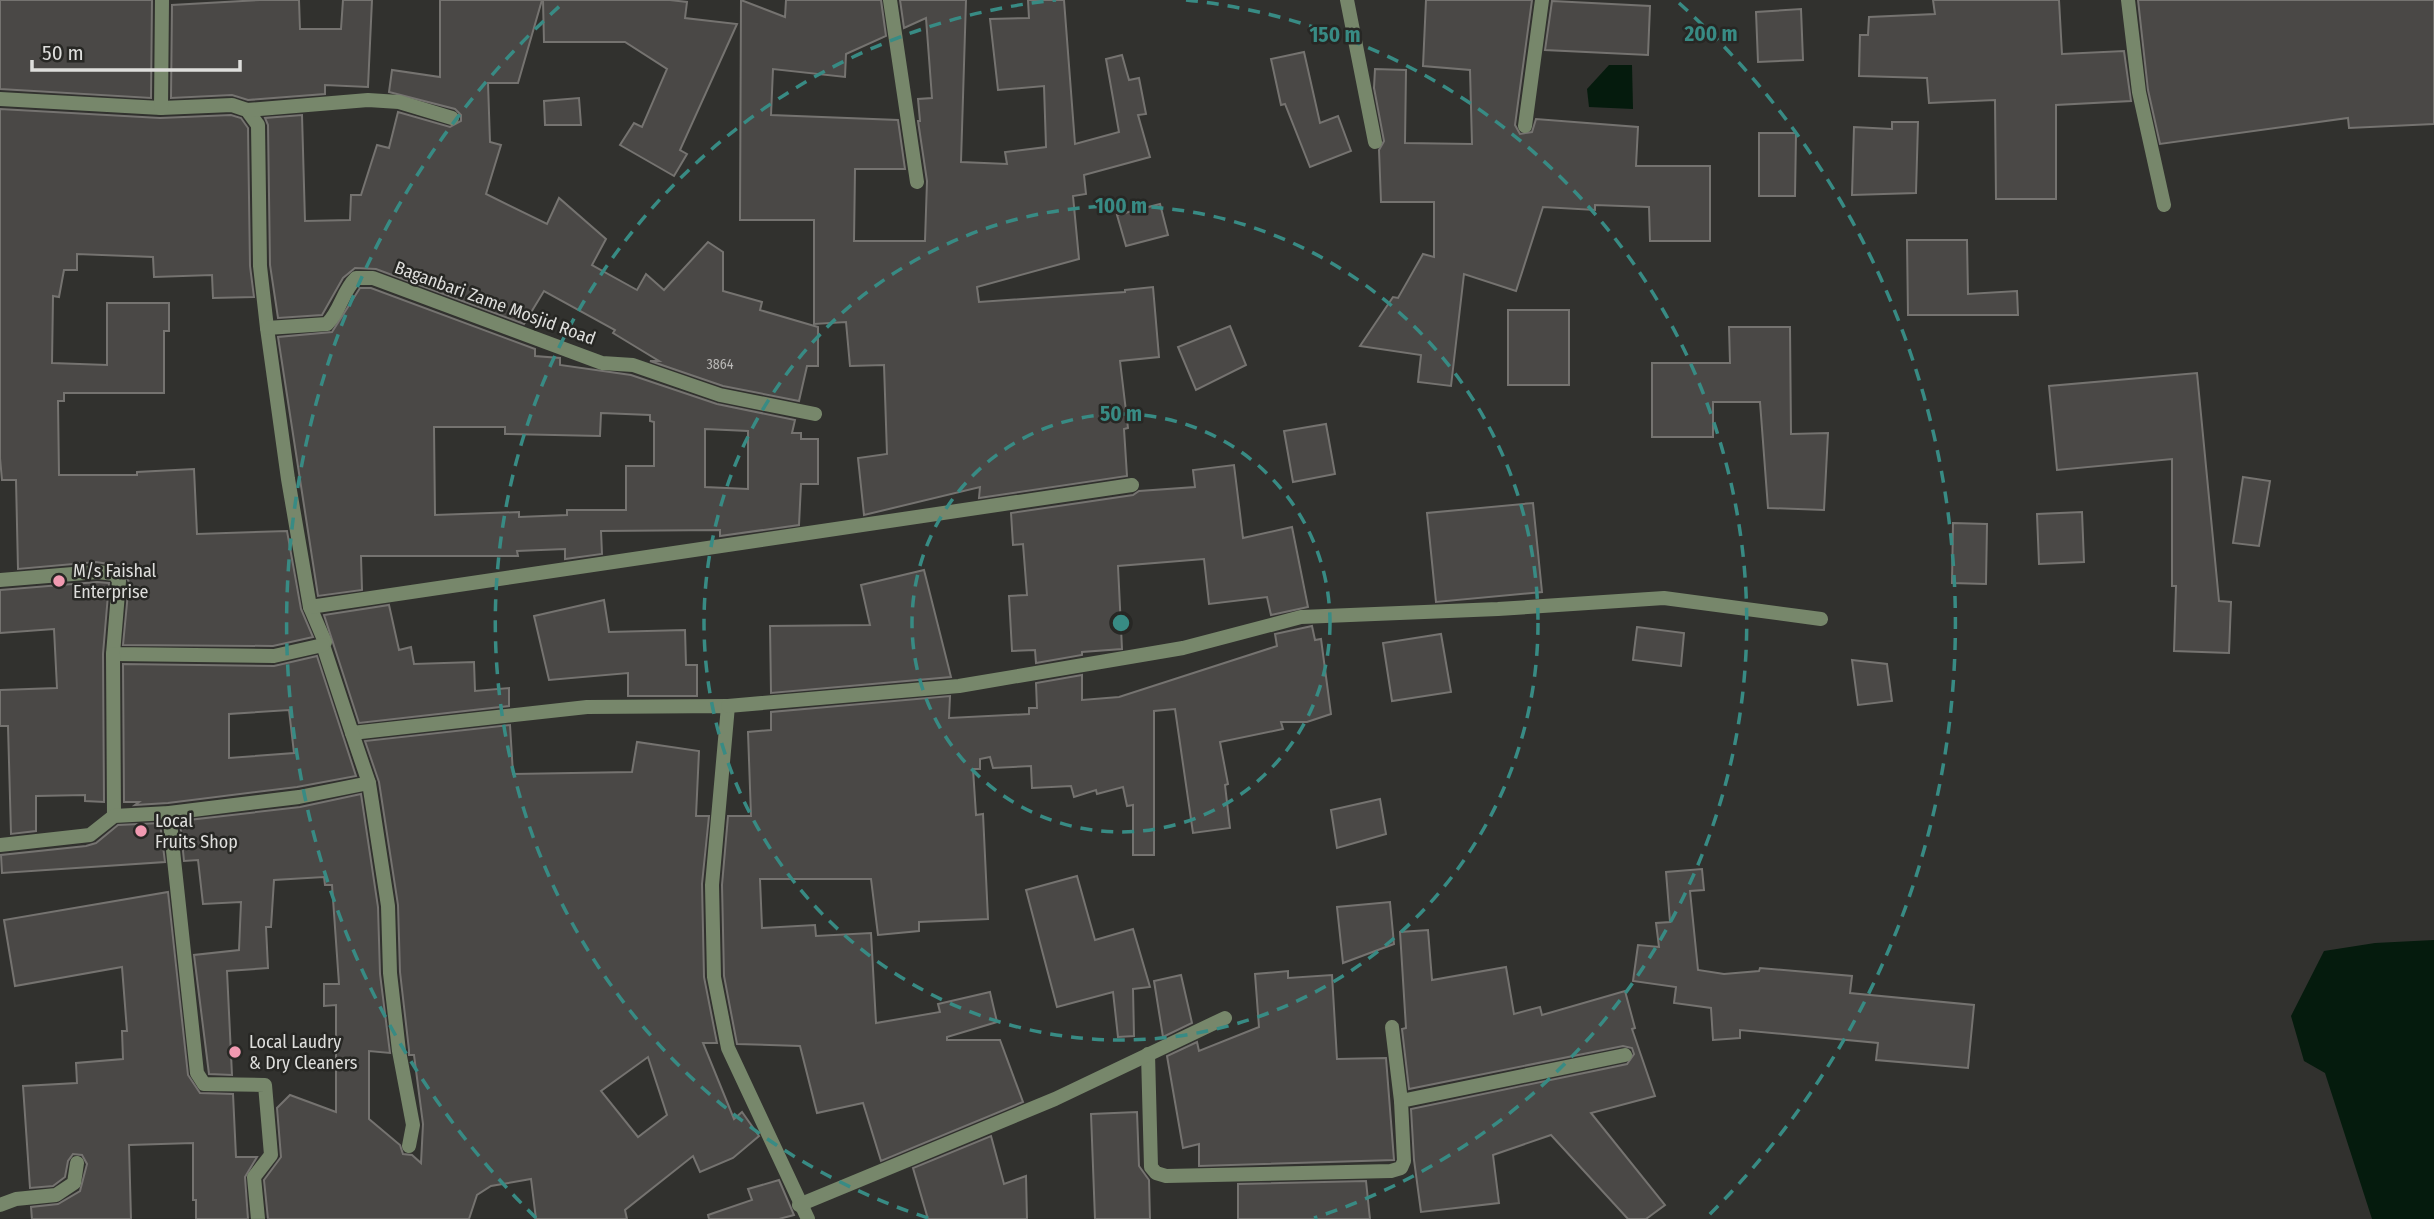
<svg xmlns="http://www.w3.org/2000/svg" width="2434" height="1219" font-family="'Fira Sans Condensed',sans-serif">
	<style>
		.water { fill: #051b0d }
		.building { fill: #4a4846; stroke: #757370; stroke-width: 2; fill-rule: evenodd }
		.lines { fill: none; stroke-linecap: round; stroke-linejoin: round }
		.street { stroke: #77876b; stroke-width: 14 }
		.ring { fill: none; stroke: #388b84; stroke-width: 3.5; stroke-dasharray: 12 9 }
		.poi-dot { fill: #f19ab1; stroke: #272724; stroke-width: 2.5 }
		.labels { text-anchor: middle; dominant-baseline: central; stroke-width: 5; stroke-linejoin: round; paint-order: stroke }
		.number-label { font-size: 14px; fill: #b9b8b6 }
		.street-label { font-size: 18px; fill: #dededc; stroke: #272724 }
		.poi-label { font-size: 18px; fill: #dededc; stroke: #272724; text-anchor: start }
		.centre { fill: #388b84; stroke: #272724; stroke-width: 3.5 }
		.ring-label { font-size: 21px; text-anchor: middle; font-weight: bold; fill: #388b84; stroke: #272724; stroke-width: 5; stroke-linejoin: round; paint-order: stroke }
	</style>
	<rect width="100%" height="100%" fill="#31312e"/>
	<g class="water">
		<polygon points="1609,65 1632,65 1633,109 1589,107 1587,89"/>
		<polygon points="2434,940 2434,1219 2372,1219 2325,1073 2304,1061 2291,1016 2324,951 2375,943"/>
	</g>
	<g class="building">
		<polygon points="0,0 152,0 151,98 0,89"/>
		<polygon points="260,0 299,0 300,29 341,29 343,0 372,0 368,87 325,85 325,94 248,100 232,95 171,98 172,5"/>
		<polygon points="440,0 542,0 518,83 488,83 490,142 501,145 486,194 547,224 559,198 606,239 592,265 637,290 646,274 664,290 708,242 723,252 723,291 762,302 760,310 818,327 818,366 807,366 799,401 723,386 650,361 659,361 613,333 615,330 544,291 524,324 376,269 355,268 343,278 322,315 278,318 270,265 268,125 265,118 302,115 305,221 350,220 351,195 361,195 377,145 389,148 398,112 450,127 461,121 461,115 455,109 389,92 392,70 440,77"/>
		<polygon points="543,0 670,0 687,2 685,18 737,24 680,150 687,154 674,176 620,145 634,123 642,127 667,69 625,42 544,42"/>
		<polygon points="741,0 785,17 786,0 881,0 886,36 846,54 845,77 773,69 771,115 898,120 905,169 855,169 854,241 925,241 927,181 918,121 920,121 918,99 932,98 926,18 904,28 900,0 966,0 961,162 1007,164 1005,152 1046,147 1044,86 998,90 990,19 1029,18 1028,0 1064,0 1075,144 1119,132 1106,59 1122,55 1129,80 1139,78 1146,114 1138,115 1150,157 1084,175 1086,194 1073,196 1079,259 977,287 979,302 1125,292 1125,290 1153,287 1159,357 1120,361 1128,428 1124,429 1127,476 979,498 980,487 864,515 858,458 887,454 884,365 850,366 846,322 814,324 814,220 740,220"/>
		<polygon points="1426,0 1532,0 1515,125 1520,134 1532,132 1536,119 1638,127 1636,166 1710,166 1710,241 1650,241 1649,207 1595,205 1595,210 1543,207 1516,291 1464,274 1451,386 1418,382 1421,355 1360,346 1393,297 1398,298 1423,254 1434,257 1434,202 1381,202 1379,150 1384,141 1374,88 1375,69 1406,70 1405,143 1472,144 1470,70 1423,66"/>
		<polygon points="1933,0 2059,0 2062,54 2124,51 2131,101 2056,105 2056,199 1996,199 1995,100 1929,103 1927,78 1859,76 1860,35 1868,35 1869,17 1935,14"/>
		<polygon points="2138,0 2434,0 2434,124 2349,128 2348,118 2160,144 2148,90"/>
		<polygon points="1552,1 1650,6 1648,55 1545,50"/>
		<polygon points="1801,9 1803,60 1758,62 1756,12"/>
		<polygon points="1304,52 1320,123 1338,116 1351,151 1310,167 1285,104 1281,105 1271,59"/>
		<polygon points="579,98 581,125 545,125 544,101"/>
		<polygon points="0,109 160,118 231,115 241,118 248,128 250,266 254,297 213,298 212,275 154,277 153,257 77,254 77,270 64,270 59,297 53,296 52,363 107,365 107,303 169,303 169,331 164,331 164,393 64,393 64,401 58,401 59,475 137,475 137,472 194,469 197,534 287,531 301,609 313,637 273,646 123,645 129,582 121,566 96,562 18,569 16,480 2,480 0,458"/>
		<polygon points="1892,122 1918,122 1916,193 1852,195 1854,127 1892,129"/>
		<polygon points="1759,133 1796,133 1795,196 1759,196"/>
		<polygon points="1160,204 1168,235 1126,246 1117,215"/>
		<polygon points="1907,240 1967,240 1968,294 2017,291 2018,315 1908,315"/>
		<path d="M 360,288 L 371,288 L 535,349 L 535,356 L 560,358 L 560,365 L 631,375 L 717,404 L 795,420 L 792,433 L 801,433 L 801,439 L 818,439 L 818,484 L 801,484 L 799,525 L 720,536 L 720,530 L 601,531 L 602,554 L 565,559 L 565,549 L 517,551 L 518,556 L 361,556 L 362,590 L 318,596 L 278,337 L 332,332 ZM 601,413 L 650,415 L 650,421 L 654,422 L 654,466 L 626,466 L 626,510 L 567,510 L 567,515 L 519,517 L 519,512 L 435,515 L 434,427 L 505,427 L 505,434 L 600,436 ZM 705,429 L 748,431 L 748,489 L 705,487 Z"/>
		<rect x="1508" y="310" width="61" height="75"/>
		<polygon points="1230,326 1246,365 1196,390 1178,347"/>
		<polygon points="1729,327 1790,327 1791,434 1828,433 1824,510 1768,508 1760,402 1713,402 1713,437 1652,437 1652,363 1730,363"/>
		<polygon points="2197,373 2219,601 2231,602 2229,653 2174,651 2176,586 2172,586 2172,459 2057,470 2049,386"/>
		<polygon points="1326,424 1335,474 1293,482 1284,431"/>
		<polygon points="1234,465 1243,538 1292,527 1308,607 1271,615 1267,597 1209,604 1204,559 1118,566 1122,649 1082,652 1082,655 1036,663 1035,650 1012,651 1009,596 1027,595 1023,544 1013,545 1011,513 1133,495 1139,491 1195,487 1193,470"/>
		<polygon points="2243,477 2270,481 2259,546 2233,543"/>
		<polygon points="1533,503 1542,592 1436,602 1427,513"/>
		<polygon points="2082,512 2084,562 2039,564 2037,514"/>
		<polygon points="1953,523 1987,524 1986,584 1952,583"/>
		<polygon points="924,570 951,677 771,693 770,626 870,625 861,585"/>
		<polygon points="97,582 109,583 103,654 104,802 85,801 85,795 36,796 36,831 11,834 8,726 0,726 0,690 57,688 54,629 0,633 0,590"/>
		<polygon points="604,600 609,632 685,630 686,665 697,665 697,696 628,696 628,673 549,680 534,616"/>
		<polygon points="389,605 399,650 411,647 414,664 474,662 475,691 509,688 509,706 359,723 324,615"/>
		<polygon points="1312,626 1315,640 1321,639 1331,714 1307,722 1281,722 1283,729 1220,742 1228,784 1225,785 1230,828 1193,833 1175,709 1154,711 1154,855 1133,855 1133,805 1127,806 1123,787 1097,794 1096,790 1074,797 1071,786 1032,788 1031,766 993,768 990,757 980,759 980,769 973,769 976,815 983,814 988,919 919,922 919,931 878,935 871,879 760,879 762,928 815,925 816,936 871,933 876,1023 940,1012 938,1004 990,992 997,1022 947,1037 947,1040 1000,1040 1023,1102 881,1161 863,1103 817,1113 800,1046 737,1044 724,976 722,885 728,816 751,816 748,732 771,730 771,712 950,696 949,718 1029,714 1029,708 1037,708 1036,683 1082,675 1082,700 1119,697 1277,646 1275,634"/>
		<polygon points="1637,627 1684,633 1681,666 1633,660"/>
		<polygon points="1441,634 1451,692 1392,701 1383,643"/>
		<path d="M 317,656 L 356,776 L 297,787 L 168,803 L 135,805 L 139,802 L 124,802 L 123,664 L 274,666 ZM 289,710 L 294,753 L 229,758 L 229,714 Z"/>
		<polygon points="1852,660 1887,664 1892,701 1858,705"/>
		<path d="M 510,725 L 513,774 L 632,772 L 637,742 L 699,751 L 696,816 L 709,816 L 702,884 L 704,977 L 717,1043 L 703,1043 L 734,1119 L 742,1112 L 759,1136 L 733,1158 L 700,1172 L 693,1156 L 625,1210 L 627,1219 L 536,1219 L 531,1179 L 491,1186 L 477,1195 L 469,1219 L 268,1219 L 264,1180 L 281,1157 L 277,1108 L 290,1095 L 336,1112 L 336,1005 L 324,1006 L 324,984 L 339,984 L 332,885 L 325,885 L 324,877 L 274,880 L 271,927 L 266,927 L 268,968 L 227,971 L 232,1075 L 209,1074 L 194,955 L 239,950 L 241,902 L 203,904 L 198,860 L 184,861 L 180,821 L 300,807 L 361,794 L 378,907 L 380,974 L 390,1053 L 369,1051 L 369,1119 L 400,1145 L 403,1154 L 412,1155 L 421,1163 L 423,1124 L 414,1055 L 409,1055 L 409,1050 L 400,972 L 398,905 L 379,782 L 365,741 ZM 648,1057 L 667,1115 L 638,1137 L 601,1091 Z"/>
		<polygon points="1380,799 1386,834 1337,848 1331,810"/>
		<polygon points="160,823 165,862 2,873 1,855 86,846 96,843 118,825"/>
		<polygon points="1702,869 1704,890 1690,891 1698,970 1724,974 1759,971 1760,968 1852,976 1850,993 1974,1005 1968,1068 1876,1060 1878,1043 1740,1030 1740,1038 1713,1040 1711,1008 1674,1003 1676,987 1633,981 1638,945 1659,947 1656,923 1670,922 1666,872"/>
		<polygon points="1077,876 1095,940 1133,929 1150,987 1133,989 1134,1036 1118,1037 1113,992 1057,1007 1026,890"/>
		<polygon points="168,892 188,1075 200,1093 233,1094 236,1157 257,1157 245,1177 248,1219 196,1219 196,1200 193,1200 193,1143 129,1145 131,1219 32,1219 31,1207 58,1204 80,1191 87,1164 82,1155 73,1154 68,1161 65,1177 53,1186 30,1188 23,1086 77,1083 76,1063 123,1059 122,1031 127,1031 122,967 15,986 4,920"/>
		<polygon points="1390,902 1394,944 1343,963 1337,907"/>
		<polygon points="1428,930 1432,980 1506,967 1514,1014 1540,1007 1542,1015 1625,991 1635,1028 1632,1029 1655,1096 1591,1113 1665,1205 1646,1219 1628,1219 1551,1135 1493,1155 1499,1203 1421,1212 1414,1160 1411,1109 1627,1064 1634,1054 1632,1048 1623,1046 1409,1089 1402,1029 1406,1028 1400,932"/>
		<polygon points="1288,971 1288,978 1332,975 1337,1059 1386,1058 1394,1160 1199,1166 1199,1144 1183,1148 1167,1056 1197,1042 1199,1051 1259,1027 1255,974"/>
		<polygon points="1181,975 1192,1023 1163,1037 1154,981"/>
		<polygon points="1137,1112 1139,1166 1149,1180 1150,1219 1095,1219 1091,1114"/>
		<polygon points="991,1136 1004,1184 1026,1176 1027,1219 928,1219 913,1168"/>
		<polygon points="779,1180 794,1215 779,1219 709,1219 708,1215 752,1200 748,1189"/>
		<polygon points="1366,1181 1370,1219 1238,1219 1238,1184"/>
	</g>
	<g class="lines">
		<g class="street">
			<polyline points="890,0 917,182"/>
			<polyline points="1347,0 1375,142"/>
			<polyline points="2128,0 2139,92 2164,205"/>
			<polyline points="0,99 161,108 232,105 247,110 258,125 260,266 267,328 288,479 310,607 325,642 323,645 352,733 587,707 728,706 712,885 714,977 728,1048 808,1219"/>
			<polyline points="161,108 162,0"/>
			<polyline points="247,110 368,100 399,102 452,118"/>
			<polyline points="1525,126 1542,0"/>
			<path d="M 267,328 L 327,324 C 341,310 342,292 356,278 L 373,278 L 602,363 L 633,365 L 720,395 L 815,414"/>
			<polyline points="0,580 97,572 115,574 119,581 113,654 274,656 323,645"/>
			<polyline points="310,607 1132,485"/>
			<polyline points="113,654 114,816"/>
			<polyline points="728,706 959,686 1183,648 1301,617 1498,609 1664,598 1821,619"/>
			<polyline points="369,783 388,906 390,973 399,1051 413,1125 409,1146"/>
			<polyline points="169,813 197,1073 204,1084 265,1085 271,1155 254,1177 258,1219"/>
			<polyline points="0,845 90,835 114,816 169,813 299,797 369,783 352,733"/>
			<polyline points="1392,1027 1401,1101"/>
			<polyline points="1148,1054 1151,1167 1156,1173 1166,1176 1391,1171 1401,1168 1404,1161 1401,1101 1625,1055"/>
			<polyline points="0,1205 16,1199 56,1195 74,1183 77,1163"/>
			<polyline points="799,1205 1055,1099 1225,1018"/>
		</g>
	</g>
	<g class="ring">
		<circle cx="1121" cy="623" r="209"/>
		<circle cx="1121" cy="623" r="417"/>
		<path d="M928 1218A626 626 0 0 1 1056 0M1186 0A626 626 0 0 1 1314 1218"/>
		<path d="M536 1218A834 834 0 0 1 563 3M1679 3A834 834 0 0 1 1706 1218"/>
	</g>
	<g class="poi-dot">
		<circle cx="59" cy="581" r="7"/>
		<circle cx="141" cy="831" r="7"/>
		<circle cx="235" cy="1052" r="7"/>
	</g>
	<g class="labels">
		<g class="number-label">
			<text x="720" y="364">3864</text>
		</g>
		<g class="street-label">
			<text transform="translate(495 303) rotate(20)">Baganbari Zame Mosjid Road</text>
		</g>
		<g class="poi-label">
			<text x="73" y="571">M/s Faishal<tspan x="73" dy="21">Enterprise</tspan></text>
			<text x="155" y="821">Local<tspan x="155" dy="21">Fruits Shop</tspan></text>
			<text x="249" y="1042">Local Laudry<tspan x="249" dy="21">&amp; Dry Cleaners</tspan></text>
		</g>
	</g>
	<circle cx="1121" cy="623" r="10" class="centre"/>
	<g class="ring-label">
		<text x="1711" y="41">200 m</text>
		<text x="1335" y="42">150 m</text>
		<text x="1121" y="213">100 m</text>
		<text x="1121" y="421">50 m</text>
	</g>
	<path d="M32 60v10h208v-10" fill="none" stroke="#dededc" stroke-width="3.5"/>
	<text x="42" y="60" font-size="21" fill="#dededc" stroke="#272724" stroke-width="5" paint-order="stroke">50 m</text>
</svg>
